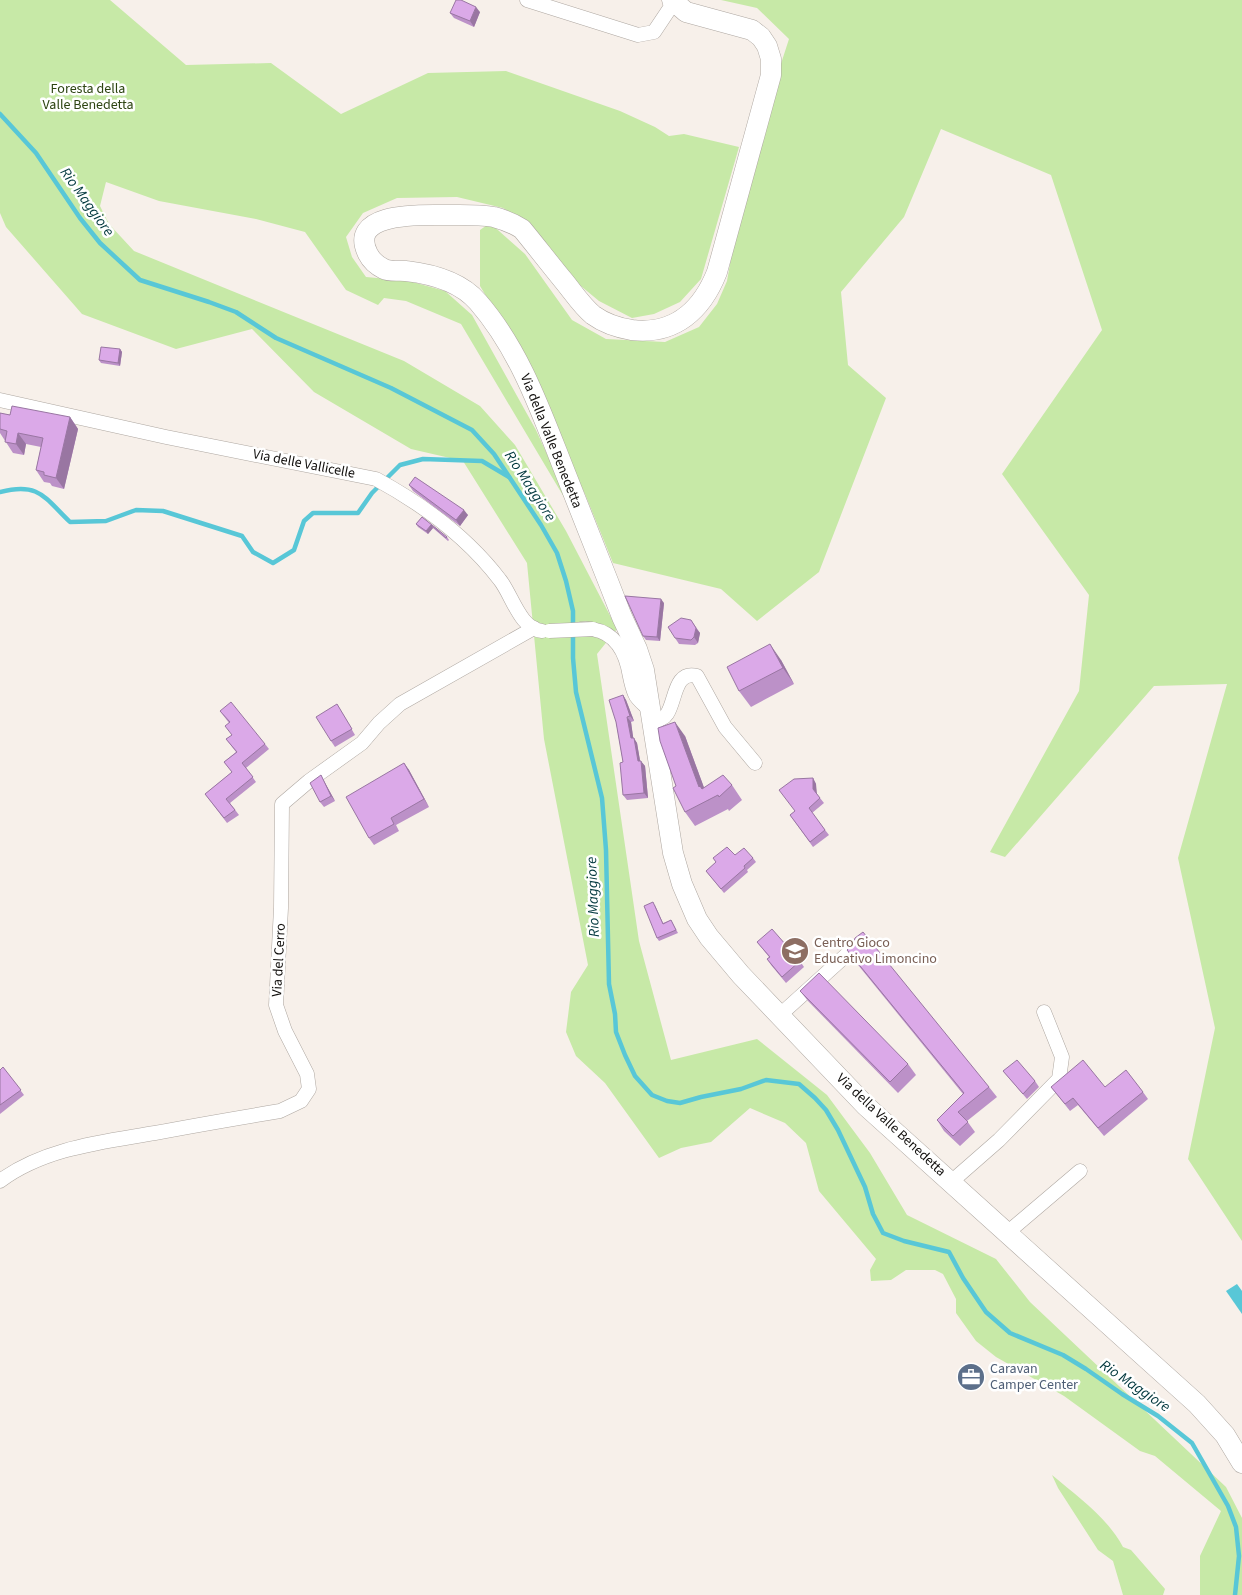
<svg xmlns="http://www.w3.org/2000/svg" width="1242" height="1595" font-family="'Source Sans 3',sans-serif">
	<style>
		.green { fill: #c7e9a7 }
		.water { fill: #58c7d7 }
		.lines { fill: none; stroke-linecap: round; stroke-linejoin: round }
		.stream { stroke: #58c7d7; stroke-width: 4.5 }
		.street-casing { stroke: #aea7a1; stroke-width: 15 }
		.secondary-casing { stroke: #aea7a1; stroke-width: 21 }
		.street { stroke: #fff; stroke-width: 14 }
		.secondary { stroke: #fff; stroke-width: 20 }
		.street-bridge-casing { stroke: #aea7a1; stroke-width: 15; stroke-linecap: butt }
		.street-bridge { stroke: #fff; stroke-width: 14 }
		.wall { fill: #bc91c8 }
		.shaded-wall { fill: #9976a2 }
		.building { fill: #dba9e8; stroke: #9976a2 }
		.labels { text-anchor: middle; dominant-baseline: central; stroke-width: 5; stroke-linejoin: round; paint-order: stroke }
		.park-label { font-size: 14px; fill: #2d4412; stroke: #fff }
		.street-label { font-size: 14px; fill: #12100e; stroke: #fff }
		.education-label { font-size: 14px; fill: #785e54; stroke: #fff; text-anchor: start }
		.service-label { font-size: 14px; fill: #4e5e75; stroke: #fff; text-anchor: start }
		.water-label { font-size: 15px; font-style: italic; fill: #00373d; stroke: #fff }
	</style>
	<rect width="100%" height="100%" fill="#f7f0ea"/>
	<g class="green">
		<polygon points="0,0 110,0 186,65 271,63 341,114 428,73 506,71 620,111 655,127 669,136 684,134 739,147 701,279 680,302 654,314 632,318 599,301 570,277 530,224 503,208 457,197 397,198 363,213 346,237 352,257 366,277 409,281 445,291 472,315 536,430 574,514 461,324 406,301 384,298 378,305 346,290 305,232 256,219 159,201 106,182 100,206 109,224 134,251 404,361 480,406 515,445 566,531 617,629 597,654 639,941 671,1060 757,1039 827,1095 870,1153 907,1215 996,1259 1030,1302 1226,1487 1242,1518 1242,1595 1200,1595 1200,1556 1221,1511 1155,1456 1140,1451 1064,1396 996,1357 976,1341 956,1313 956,1299 943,1274 935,1270 906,1270 891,1280 871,1281 870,1270 876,1259 819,1191 806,1143 785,1123 750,1108 711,1142 681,1148 659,1158 605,1083 576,1056 566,1032 571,992 588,965 544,739 527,563 463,461 411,449 314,392 252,329 176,349 82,314 6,227 0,213"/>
		<polygon points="721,0 1242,0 1242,1241 1188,1159 1215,1028 1178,858 1227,684 1154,686 1005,857 990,852 1079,691 1089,595 1002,474 1102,330 1051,175 941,129 904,217 841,292 848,365 886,398 819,572 757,621 721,589 613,563 585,494 553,430 528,365 480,286 480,230 490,223 525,254 572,320 606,339 665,342 699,327 717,304 727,281 733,247 776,79 789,39 757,8"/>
		<path d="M 1052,1475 C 1078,1497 1107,1517 1123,1547 L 1131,1550 L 1165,1589 L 1163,1595 L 1123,1595 L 1113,1561 L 1098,1550 L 1058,1488 Z"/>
	</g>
	<polygon class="water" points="1237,1284 1242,1291 1242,1314 1226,1291"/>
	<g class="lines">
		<g class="stream">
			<polyline points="0,114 36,153 80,218 100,243 140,280 209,302 236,312 276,338 391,388 472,430 494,454 541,525 557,553 566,581 573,611 573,658 576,692 602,798 606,850 609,984 615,1014 616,1032 625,1055 635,1076 652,1095 667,1101 680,1103 701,1097 741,1089 766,1080 799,1084 815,1098 826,1110 838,1130 865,1187 873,1214 883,1233 904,1241 949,1252 963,1278 986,1312 1010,1333 1063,1355 1086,1369 1122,1394 1158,1416 1192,1443 1228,1506 1236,1527 1239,1556 1235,1595"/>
			<path d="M 0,492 C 39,482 44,497 70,522 L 106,521 L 136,510 L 163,511 L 242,536 L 253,552 L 273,563 L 294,550 L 304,521 L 313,513 L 358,513 L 372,493 L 400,465 L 423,459 L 482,461 L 509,477"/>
		</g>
		<defs>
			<g id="street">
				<polyline points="527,0 638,35 654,32 674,2"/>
				<path d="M 0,400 L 166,437 L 376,479 C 422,504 468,538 500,580 C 512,595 520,629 542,631"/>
				<path d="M 581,629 C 607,627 622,643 628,667 C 630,676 631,685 635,694 C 637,700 646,706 651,711"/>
				<path d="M 653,720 C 658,720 664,719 667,714 C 676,701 674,670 697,676 L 725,727 L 755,763"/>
				<polyline points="780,1015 854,948"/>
				<path d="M 0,1181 C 44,1148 103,1142 155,1133 C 197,1125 238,1118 280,1111 L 301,1101 L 309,1089 L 307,1074 L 285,1031 L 276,1005 L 281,908 L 282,804 L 309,781 L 362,743 L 379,723 L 400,704 L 534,628"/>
				<polyline points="951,1182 999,1140 1059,1079 1062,1057 1044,1012"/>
				<polyline points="1007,1233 1080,1171"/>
			</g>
			<path id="secondary" d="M 672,0 L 686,12 L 752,30 L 761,37 L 767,46 L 771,59 L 771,75 L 717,272 C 702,310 675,335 632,330 C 619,328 604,323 593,315 C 581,305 573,292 563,280 C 549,263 536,246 522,229 C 513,223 505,220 494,217 C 478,214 459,215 442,215 C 420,215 347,212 368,254 C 371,260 378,266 384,269 C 390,272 399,270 406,271 C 432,274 460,281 478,302 C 518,348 539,406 561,462 C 581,513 602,565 622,617 L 637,649 L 644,670 L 673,853 L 682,884 L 697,919 L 709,937 L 741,975 L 866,1106 L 1197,1404 L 1225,1435 L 1242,1463"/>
		</defs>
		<use href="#street" class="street-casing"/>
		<use href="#secondary" class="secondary-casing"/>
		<use href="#street" class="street"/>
		<use href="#secondary" class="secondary"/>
		<defs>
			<polyline id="street-bridge" points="549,631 593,629"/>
		</defs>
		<use href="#street-bridge" class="street-bridge-casing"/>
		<use href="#street-bridge" class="street-bridge"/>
	</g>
	<g class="wall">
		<polygon points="480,12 474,27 454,18 450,13"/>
		<polygon points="120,349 122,352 120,366 101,363 99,360"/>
		<polygon points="0,413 10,415 70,417 78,429 64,489 52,486 50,483 44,482 36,470 41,447 26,444 24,455 13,453 0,433"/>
		<polygon points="409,485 468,515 460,526 413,491"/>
		<polygon points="422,517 447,537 449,540 448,541 433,528 428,534 418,527 416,524"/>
		<polygon points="664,603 660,641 646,640 643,636"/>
		<polygon points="691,620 700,633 698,643 695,645 679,644 675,638"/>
		<polygon points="781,660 794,684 751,707 739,691"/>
		<polygon points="623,695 626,700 634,721 631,722 633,738 637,743 640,761 645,766 648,798 627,800 623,795 623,762 616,722"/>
		<polygon points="337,704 355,735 335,747 331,741"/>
		<polygon points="220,711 265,744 269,749 246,768 256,782 230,803 239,815 227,823 205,794 232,772 224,762 236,752 226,739 232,735 229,723"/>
		<polygon points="685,736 704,788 732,785 742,800 729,811 728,809 695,826 685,812 676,786"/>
		<polygon points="404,763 409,770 429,807 396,825 399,831 374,845 369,838"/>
		<polygon points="321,775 324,781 335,801 324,807 320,802"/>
		<polygon points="813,778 816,784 816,793 824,803 812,813 829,835 813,847 790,815 795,811"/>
		<polygon points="735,855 753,858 756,862 747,870 748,872 724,893 706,871 716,862 713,858"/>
		<polygon points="655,905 663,923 671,920 678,933 659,941 657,938"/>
		<polygon points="757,942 800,961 804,967 786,983 771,965 767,959 769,957"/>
		<polygon points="847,950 989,1087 997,1097 967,1121 975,1132 960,1146 944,1131 937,1120 963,1094 854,960"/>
		<polygon points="800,991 908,1064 916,1075 898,1093 808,1001"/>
		<polygon points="3,1067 24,1095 0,1114 0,1070"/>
		<polygon points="1003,1071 1035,1081 1039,1087 1027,1099"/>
		<polygon points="1051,1087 1105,1087 1143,1092 1148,1099 1104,1136 1078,1105 1070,1111"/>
	</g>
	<g class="shaded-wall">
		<polygon points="476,7 480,12 474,27 470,21"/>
		<polygon points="120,349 122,352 120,366 118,363"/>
		<polygon points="70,417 78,429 64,489 56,478"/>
		<polygon points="18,433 26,444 24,455 16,444"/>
		<polygon points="464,510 468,515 460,526 456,520"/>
		<polygon points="431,525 433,528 428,534 426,531"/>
		<polygon points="661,599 664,603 660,641 657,637"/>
		<polygon points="696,628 700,633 698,643 694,637"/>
		<polygon points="770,644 781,660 794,684 783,668"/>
		<polygon points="623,695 626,700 634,721 630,716"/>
		<polygon points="627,717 631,722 634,743 631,738"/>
		<polygon points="675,722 685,736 709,801 699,787"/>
		<polygon points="634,738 637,743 641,766 638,761"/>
		<polygon points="641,761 645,766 648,798 644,793"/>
		<polygon points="404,763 409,770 429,807 424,799"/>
		<polygon points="321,775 324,781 335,801 331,796"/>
		<polygon points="813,778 816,784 817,794 813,789"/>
	</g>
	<g class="building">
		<polygon points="456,0 461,0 476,7 470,21 450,13"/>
		<polygon points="101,347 120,349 118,363 99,360"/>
		<polygon points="12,406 70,417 56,478 44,475 44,472 36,470 43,438 18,433 16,444 5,442 7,431 0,429 0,413 10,415"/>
		<polygon points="415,477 464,510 456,520 409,485"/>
		<polygon points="422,517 447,537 446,538 431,525 426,531 416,524"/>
		<polygon points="625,596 661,599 657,637 643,636"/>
		<polygon points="681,618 691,620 696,628 694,637 691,640 675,638 668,627"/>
		<polygon points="770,644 783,668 739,691 727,667"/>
		<polygon points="623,695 630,716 627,717 631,738 634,738 638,761 641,761 644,793 623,795 620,763 623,762 616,722 609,700"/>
		<polygon points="231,702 265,744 242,763 253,777 226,799 235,810 224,818 205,794 232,772 224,762 237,752 226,739 232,735 225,726 230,722 220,711"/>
		<polygon points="337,704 352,729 331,741 316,717"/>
		<polygon points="675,722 699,787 700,786 702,789 723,775 732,785 719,797 718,795 685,812 673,788 676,786 660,741 658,728"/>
		<polygon points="404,763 424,799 391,818 394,824 369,838 346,797"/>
		<polygon points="321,775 331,796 320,802 310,783"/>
		<polygon points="813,778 813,789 820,798 809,808 825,830 810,842 790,815 795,811 779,790 794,779"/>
		<polygon points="727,847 735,855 744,848 753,858 744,866 745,868 721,889 706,871 716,862 713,858"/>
		<polygon points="653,902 663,924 671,920 676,930 657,938 644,906"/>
		<polygon points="772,929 800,961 782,977 767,959 770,957 757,942"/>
		<polygon points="863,932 989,1087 958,1112 968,1122 953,1136 937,1120 964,1093 847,950 853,944 855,938"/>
		<polygon points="819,973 908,1064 890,1082 800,991"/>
		<polygon points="1017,1060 1035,1081 1023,1094 1003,1071"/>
		<polygon points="1083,1060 1105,1087 1126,1070 1143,1092 1098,1128 1073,1098 1065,1104 1051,1087"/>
		<polygon points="3,1067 21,1090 0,1105 0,1070"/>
	</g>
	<defs>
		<symbol id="school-disc" viewBox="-11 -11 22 22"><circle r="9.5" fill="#8d6e63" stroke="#fff"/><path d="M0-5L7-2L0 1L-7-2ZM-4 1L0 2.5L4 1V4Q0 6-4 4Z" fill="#fff"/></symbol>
		<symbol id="office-disc" viewBox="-11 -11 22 22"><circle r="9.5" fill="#5c6f8a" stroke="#fff"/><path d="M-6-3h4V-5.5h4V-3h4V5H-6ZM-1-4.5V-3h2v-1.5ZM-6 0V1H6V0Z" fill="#fff"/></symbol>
	</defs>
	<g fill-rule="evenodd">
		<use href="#school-disc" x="779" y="935" width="32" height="32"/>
		<use href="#office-disc" x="955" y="1361" width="32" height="32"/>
	</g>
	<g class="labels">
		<g class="park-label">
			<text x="88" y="89">Foresta della<tspan x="88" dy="16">Valle Benedetta</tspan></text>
		</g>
		<g class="street-label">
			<text transform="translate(551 441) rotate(68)">Via della Valle Benedetta</text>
			<text transform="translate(304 464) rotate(11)">Via delle Vallicelle</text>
			<text transform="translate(279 960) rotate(-87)">Via del Cerro</text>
			<text transform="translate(891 1125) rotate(43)">Via della Valle Benedetta</text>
		</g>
		<g class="education-label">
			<text x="814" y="943">Centro Gioco<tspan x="814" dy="16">Educativo Limoncino</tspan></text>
		</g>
		<g class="service-label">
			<text x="990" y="1369">Caravan<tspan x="990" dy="16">Camper Center</tspan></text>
		</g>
		<g class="water-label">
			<text transform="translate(87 202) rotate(54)">Rio Maggiore</text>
			<text transform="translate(530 486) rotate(57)">Rio Maggiore</text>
			<text transform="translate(593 897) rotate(-92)">Rio Maggiore</text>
			<text transform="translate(1135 1386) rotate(34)">Rio Maggiore</text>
		</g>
	</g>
</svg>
